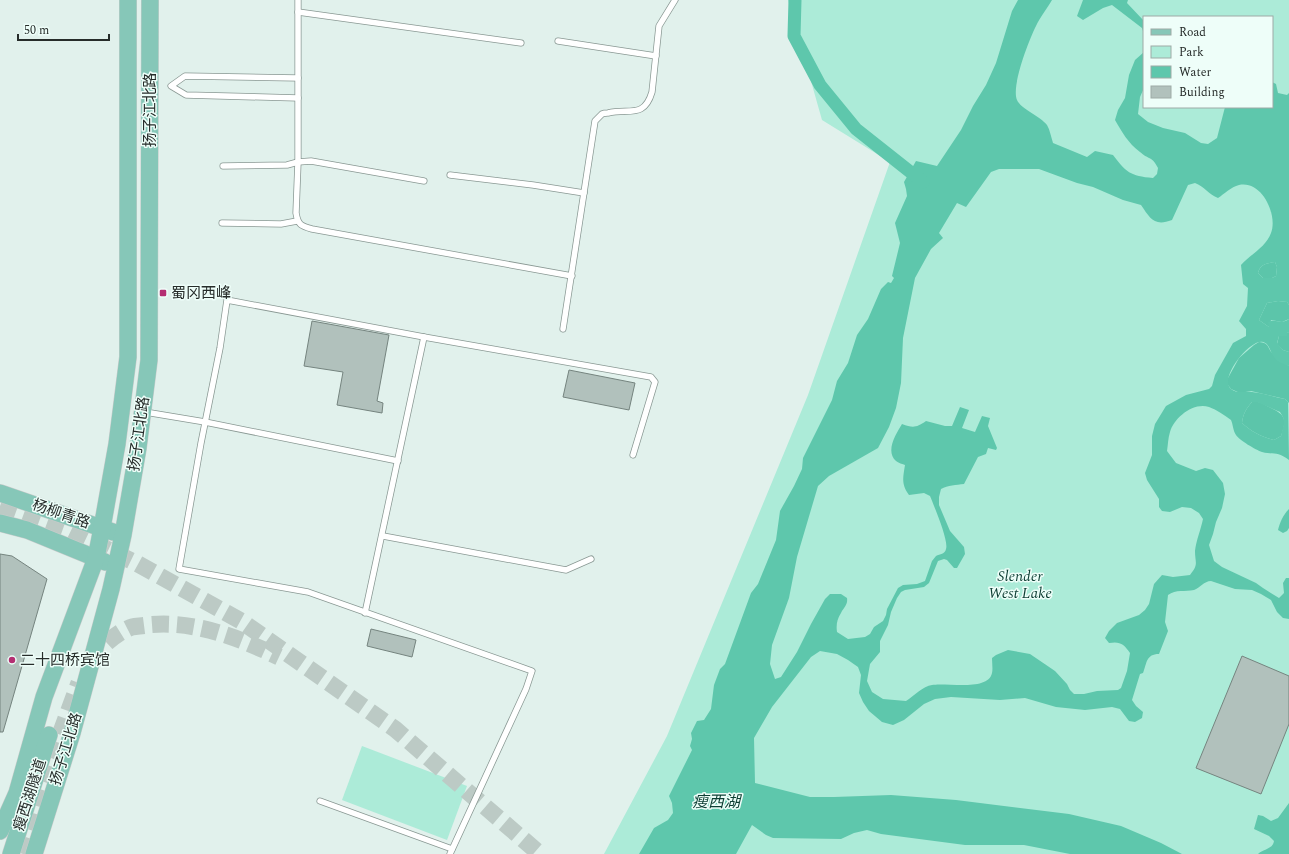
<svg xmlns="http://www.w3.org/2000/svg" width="1289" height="854" font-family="Spectral,'Noto Sans SC',serif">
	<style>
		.green { fill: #acebd8; fill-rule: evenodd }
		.forest { fill: #5cc5aa }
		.water { fill: #5ec7ac; fill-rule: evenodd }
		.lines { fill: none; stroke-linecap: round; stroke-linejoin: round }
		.canal { stroke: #5ec7ac; stroke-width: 13 }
		.building { fill: #b1c1bc; stroke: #75847f }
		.primary-tunnel { stroke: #bccac5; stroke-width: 17; stroke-dasharray: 17 8; stroke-linecap: butt }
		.service-casing { stroke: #899893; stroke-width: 7 }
		.primary-casing { stroke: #cbcccc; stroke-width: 18 }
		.service { stroke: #fff; stroke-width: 5.5 }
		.primary { stroke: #86c7b8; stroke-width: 17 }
		.poi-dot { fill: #b42e72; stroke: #eefef9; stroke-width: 1.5 }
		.labels { text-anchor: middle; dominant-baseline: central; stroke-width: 3; stroke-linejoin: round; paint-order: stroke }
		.street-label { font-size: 15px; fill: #262c2a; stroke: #eefef9 }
		.poi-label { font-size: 15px; fill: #262c2a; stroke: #eefef9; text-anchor: start }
		.park-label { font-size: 15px; font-style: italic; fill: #0d3e33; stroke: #eefef9 }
		.water-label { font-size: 16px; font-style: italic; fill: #0c3d32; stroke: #eefef9 }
	</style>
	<rect width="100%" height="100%" fill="#e1f1ec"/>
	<g class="green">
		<path d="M 788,0 L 1289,0 L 1289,854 L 604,854 L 667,736 L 808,395 L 890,162 L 822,120 ZM 1144,17 L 1272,17 L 1272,107 L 1144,107 Z"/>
		<polygon points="362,746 467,786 447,840 342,800"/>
	</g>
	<g class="forest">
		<path d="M 1275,262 L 1277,267 L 1276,276 L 1272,278 L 1263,278 L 1258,273 C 1260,264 1267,263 1275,262 Z"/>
		<polygon points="1278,301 1287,302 1289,305 1289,319 1282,322 1271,320 1269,327 1259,320 1267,303"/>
		<polygon points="1289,332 1289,352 1283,350 1277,344 1279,336"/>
		<path d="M 1259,342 C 1270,343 1267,348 1273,354 C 1277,358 1284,363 1289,366 L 1289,403 L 1285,399 L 1251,391 L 1240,393 L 1231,389 L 1228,385 L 1228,378 L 1239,358 L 1254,345 Z"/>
		<path d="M 1252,402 C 1258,401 1262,403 1267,406 C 1284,414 1288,417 1281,436 L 1274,440 C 1262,437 1252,432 1242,423 C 1243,414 1246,409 1252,402 Z"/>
	</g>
	<g class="water">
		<path d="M 1018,0 L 1052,0 C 1047,9 1040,17 1036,26 C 1029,40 1011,86 1017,100 C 1021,109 1040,116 1047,125 C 1050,130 1051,137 1053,143 L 1087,157 L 1095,151 L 1113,155 C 1126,172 1130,176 1153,178 L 1157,174 L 1158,168 C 1152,156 1149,160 1140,152 C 1128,143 1122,132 1115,120 L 1118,110 L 1125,98 L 1129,75 L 1135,60 L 1144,52 L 1144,88 L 1140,97 L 1138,114 L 1148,122 L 1163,128 L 1185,133 L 1201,143 L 1208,144 L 1217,138 L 1225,107 L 1272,107 L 1272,82 L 1276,84 L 1278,93 L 1287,95 L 1289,93 L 1289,305 L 1287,302 L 1278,301 L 1267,303 L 1259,320 L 1269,327 L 1268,322 C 1276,318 1281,325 1289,319 L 1289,332 L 1287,333 L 1287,336 L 1279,336 L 1277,343 L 1283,350 L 1289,352 L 1289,366 C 1283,364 1277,362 1274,357 C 1270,352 1270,344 1263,342 C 1251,338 1218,378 1231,389 C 1237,394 1245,391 1252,392 C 1263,393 1274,397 1285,399 L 1288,402 L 1289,460 C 1277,451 1274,455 1262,452 C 1256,450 1239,440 1236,435 C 1233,431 1233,424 1231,420 C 1224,415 1217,410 1209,407 C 1193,402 1174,418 1170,432 C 1168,438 1168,445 1167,451 L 1176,463 L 1196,471 L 1205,468 L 1213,470 L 1223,483 L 1225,494 L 1222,508 L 1216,522 L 1213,534 L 1209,545 L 1214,561 L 1222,567 L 1256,583 L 1263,588 L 1279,598 L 1284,593 L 1283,583 L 1286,578 L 1289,578 L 1289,619 L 1283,618 L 1277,612 L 1271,600 L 1261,594 L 1252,590 L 1235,589 L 1211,581 C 1204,581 1200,588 1194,590 C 1185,592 1176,589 1168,595 L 1165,622 L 1168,631 L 1159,654 C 1146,654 1147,663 1143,673 L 1140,674 L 1132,700 L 1136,706 L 1143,712 L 1142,718 L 1135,722 L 1129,721 L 1120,709 L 1112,707 L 1085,710 L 1056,707 L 1025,698 L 1000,700 L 951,697 L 935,699 L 924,704 L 904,720 L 893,725 L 882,722 L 869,711 L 863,702 L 859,693 L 861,675 L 858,667 L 848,660 L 837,654 L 820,651 L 811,657 L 772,707 L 754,738 L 755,783 L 810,797 L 834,797 L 891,795 L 956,800 L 1069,814 L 1121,826 L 1161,843 L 1182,854 L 1070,854 L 1024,845 L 965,845 L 881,834 L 867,830 L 854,833 L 841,839 L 773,838 L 766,835 L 752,825 L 736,854 L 639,854 L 654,828 L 668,820 L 673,813 L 672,803 L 669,796 L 692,750 L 690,746 L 692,739 L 691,733 L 697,721 L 704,720 L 711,709 L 714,685 L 720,669 L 725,664 L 751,593 L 758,584 L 776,540 L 780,511 L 794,486 L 802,469 L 803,458 L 832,400 L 837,381 L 848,363 L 857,335 L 868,319 L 881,289 L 888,282 L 891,283 L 894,278 L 892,276 L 900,243 L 895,223 L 907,196 L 906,189 L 904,182 L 916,161 L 937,166 L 961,130 L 973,106 L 986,85 L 996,63 L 1012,11 ZM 999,169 L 1039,169 L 1077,183 L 1093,187 L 1123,200 L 1141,205 C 1150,218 1154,227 1172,220 L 1188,185 L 1195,183 C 1204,186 1209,195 1218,198 C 1224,194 1231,187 1239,185 C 1262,180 1278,215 1271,233 C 1266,247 1251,254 1241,265 L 1243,284 L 1248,288 L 1247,306 L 1239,321 L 1246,329 L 1246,336 L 1233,343 L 1215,375 L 1212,386 L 1209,389 L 1186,395 L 1166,406 L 1155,424 L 1152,436 L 1152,455 L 1145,473 L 1147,480 L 1159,499 L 1159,507 L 1162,511 L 1170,512 L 1182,507 L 1191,508 L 1199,513 L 1203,519 C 1201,529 1196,541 1195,551 C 1195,563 1199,564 1190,575 L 1173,577 L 1162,575 L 1154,584 L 1149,604 L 1145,610 L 1139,615 L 1117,623 L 1109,631 L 1105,638 L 1109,643 C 1120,641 1124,644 1130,653 L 1127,671 L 1121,688 L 1118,690 L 1097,691 L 1084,694 L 1074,694 L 1070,690 L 1067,684 L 1055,671 L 1030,654 L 1008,650 L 996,655 L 992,658 C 992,663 993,669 992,673 C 988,692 945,682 932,685 C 923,686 914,696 906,701 L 883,699 L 872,692 L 867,681 L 870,664 L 880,652 L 880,641 L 888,625 L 891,612 L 897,598 L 901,592 L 905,590 L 924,587 L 929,583 L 938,561 L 944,559 L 947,560 L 954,568 L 957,568 L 965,554 L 964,547 L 950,531 L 939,505 L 939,497 L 941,489 C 948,485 956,485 964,484 L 978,457 L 986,454 L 988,448 L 996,450 L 997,448 L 988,426 L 990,418 L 982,416 L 975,432 L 962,428 L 969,410 L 960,407 L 952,426 L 945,426 L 926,421 C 916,428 913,428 902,424 C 896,434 885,451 896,461 C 898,463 903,464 905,465 C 903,478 901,484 909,495 L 924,493 L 930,496 C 934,506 949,541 946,549 C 945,554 940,554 936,556 L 932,561 L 925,581 L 917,584 L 903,585 L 898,588 L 887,609 L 886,615 L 883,621 L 874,627 L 870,634 L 865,637 L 848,639 L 837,632 C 836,625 837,619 841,613 C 844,607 848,605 847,598 L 841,594 L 830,594 L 825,599 L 811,624 L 797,652 L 781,677 L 775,679 L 770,664 L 772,645 L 789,598 L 797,557 L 818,486 L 829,476 L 878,448 L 889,427 L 896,408 L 901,383 L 903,338 L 915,278 L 931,249 L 943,238 L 939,233 L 957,203 L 966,207 L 991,172 ZM 1275,262 L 1277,267 L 1276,276 L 1272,278 L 1263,278 L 1258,273 C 1260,264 1267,263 1275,262 ZM 1252,402 L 1257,402 L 1280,412 L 1283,417 L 1284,423 L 1281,436 L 1274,440 C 1262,437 1252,432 1242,423 C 1243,414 1246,409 1252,402 Z"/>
		<polygon points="1083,0 1128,0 1127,3 1144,21 1144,34 1142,28 1112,5 1103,8 1083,20 1077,16"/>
		<path d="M 1289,509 L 1289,528 L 1287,531 L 1283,533 L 1278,530 C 1280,522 1283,515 1289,509 Z"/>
		<path d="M 1289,803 L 1289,854 L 1258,854 C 1264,849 1273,849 1274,841 L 1269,836 L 1254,829 L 1258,815 L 1263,816 L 1271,821 L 1278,818 Z"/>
	</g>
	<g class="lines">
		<polyline class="canal" points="795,0 794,36 820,85 856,129 923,182"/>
	</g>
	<g class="building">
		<polygon points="312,321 389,335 377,401 383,403 382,413 337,405 343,372 304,366"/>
		<polygon points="569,370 635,383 629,410 563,397"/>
		<polygon points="0,554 12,556 47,579 3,732 0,732"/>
		<polygon points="371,629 416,640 412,657 367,646"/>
		<polygon points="1242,656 1289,676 1289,724 1261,794 1196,768"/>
	</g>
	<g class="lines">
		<g class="primary-tunnel">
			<polyline points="0,506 69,531 138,564 241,621 395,729 540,854"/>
			<path d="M 91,662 C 99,649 108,640 121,632 C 124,631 128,628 132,627 C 136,626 142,626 147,625 C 194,620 237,637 279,657"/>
			<polyline points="23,854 58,740 79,683"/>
		</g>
		<defs>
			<g id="service">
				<path d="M 298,0 L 298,162 L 296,213 C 298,225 301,226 312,229 L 572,276"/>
				<polyline points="298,12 521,43"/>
				<polyline points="558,41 656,56"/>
				<polyline points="298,78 185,76 171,86 186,95 298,98"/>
				<polyline points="223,166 287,165 298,162 311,161 424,181"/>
				<polyline points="450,175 533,185 584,193"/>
				<polyline points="222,223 281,224 297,221"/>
				<path d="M 563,329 L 595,121 C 597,119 600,116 602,114 C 604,113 606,113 608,113 C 629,108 644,119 652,92 L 659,26 L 675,0"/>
				<polyline points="145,412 205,422 398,461"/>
				<polyline points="383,536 566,570 591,559"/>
				<polyline points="365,613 424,337"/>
				<polyline points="320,801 452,849"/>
				<polyline points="450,854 526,689 532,671 308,592 179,569 201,443 220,348 227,300 424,337 651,377 655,382 633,455"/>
			</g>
			<g id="primary">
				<polyline points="0,493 113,532"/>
				<polyline points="0,523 27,530 105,562"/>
				<polyline points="0,831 17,793 44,697 96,558 102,528 117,444 128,357 128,0"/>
				<polyline points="11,854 49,735"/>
				<polyline points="34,854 72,733 111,589 123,535 138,448 149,360 150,0"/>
			</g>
		</defs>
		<use href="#service" class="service-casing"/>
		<use href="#primary" class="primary-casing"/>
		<use href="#service" class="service"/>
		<use href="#primary" class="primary"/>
	</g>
	<g class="poi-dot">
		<rect x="159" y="289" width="8" height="8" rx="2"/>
		<circle cx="12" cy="660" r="4"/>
	</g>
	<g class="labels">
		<g class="street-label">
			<text transform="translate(150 110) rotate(-90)">扬子江北路</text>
			<text transform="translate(139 434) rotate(-82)">扬子江北路</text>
			<text transform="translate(61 514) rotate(19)">杨柳青路</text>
			<text transform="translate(66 749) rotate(-73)">扬子江北路</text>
			<text transform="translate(30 795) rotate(-72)">瘦西湖隧道</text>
		</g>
		<g class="poi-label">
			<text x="171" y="293">蜀冈西峰</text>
			<text x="20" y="660">二十四桥宾馆</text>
		</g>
		<g class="park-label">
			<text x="1020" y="576">Slender<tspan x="1020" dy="17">West Lake</tspan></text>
		</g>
		<g class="water-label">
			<text x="716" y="802">瘦西湖</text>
		</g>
	</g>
	<rect x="1143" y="16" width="130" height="92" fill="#eefef9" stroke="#9eaaa6"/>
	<rect x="1151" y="29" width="20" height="6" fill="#86c7b8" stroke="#9eaaa6"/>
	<text x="1179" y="36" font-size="12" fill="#262c2a">Road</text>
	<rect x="1151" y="46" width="20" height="12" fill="#acebd8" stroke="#9eaaa6"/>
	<text x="1179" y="56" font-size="12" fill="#262c2a">Park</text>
	<rect x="1151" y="66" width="20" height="12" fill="#5ec7ac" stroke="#9eaaa6"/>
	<text x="1179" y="76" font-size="12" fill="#262c2a">Water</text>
	<rect x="1151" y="86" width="20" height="12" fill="#b1c1bc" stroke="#9eaaa6"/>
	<text x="1179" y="96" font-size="12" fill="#262c2a">Building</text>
	<path d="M18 34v6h91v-6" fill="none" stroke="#262c2a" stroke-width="2"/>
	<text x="24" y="34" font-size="12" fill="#262c2a" stroke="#eefef9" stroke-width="3" paint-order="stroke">50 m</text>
</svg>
